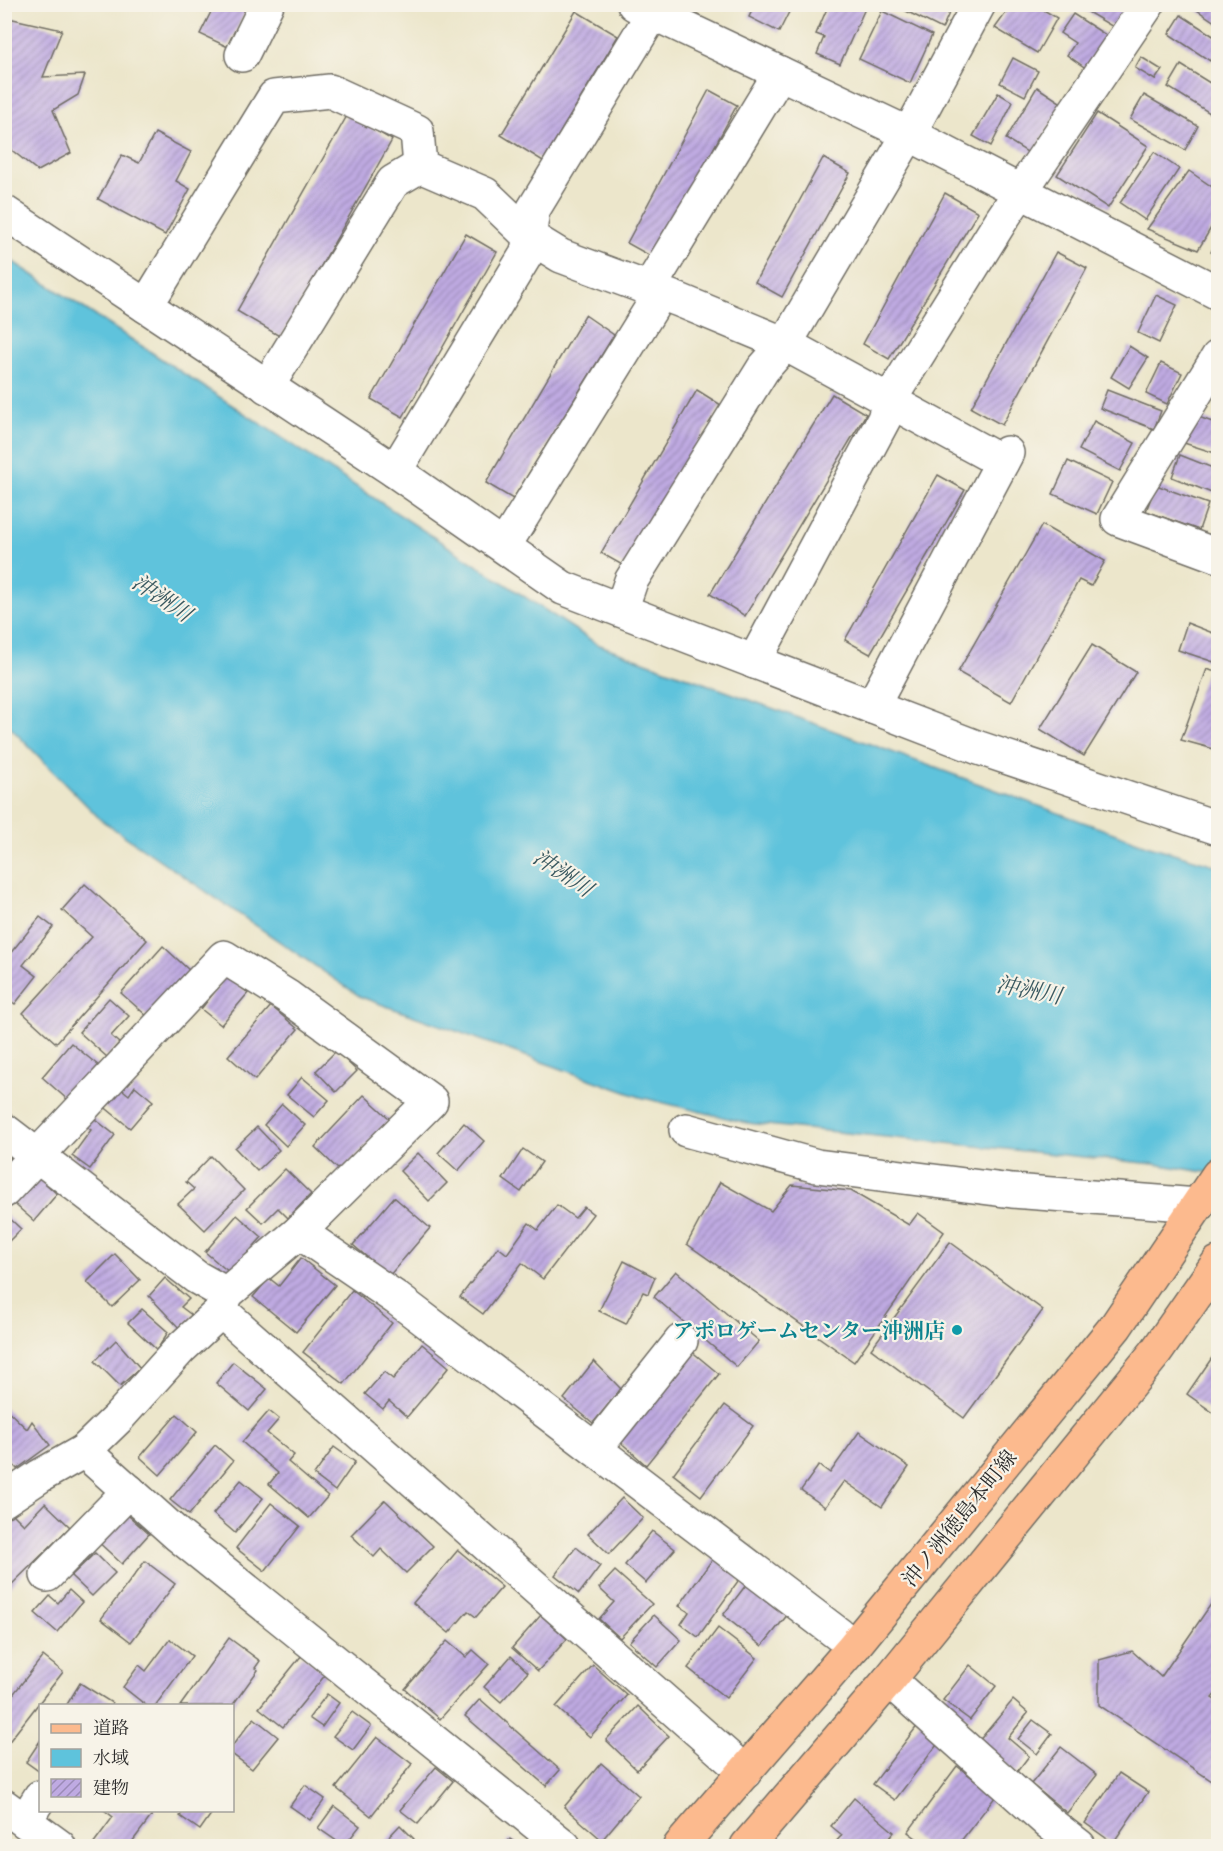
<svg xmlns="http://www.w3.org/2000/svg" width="1223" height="1851" font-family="'EB Garamond','Noto Serif JP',serif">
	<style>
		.water { fill: #5ec3dc; stroke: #447784; stroke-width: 1.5 }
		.building { fill: url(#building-hatch) }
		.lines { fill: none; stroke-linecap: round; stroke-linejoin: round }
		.minor-casing { stroke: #6f6c63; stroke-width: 36 }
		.tertiary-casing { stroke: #6f6c63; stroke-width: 36 }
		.primary-casing { stroke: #6f6c63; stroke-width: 36 }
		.minor { stroke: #fff; stroke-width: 33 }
		.tertiary { stroke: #fff; stroke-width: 33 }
		.primary { stroke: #fcba8e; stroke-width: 33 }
		.culture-dot { fill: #0f9aa8; stroke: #f7f3e8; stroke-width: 2 }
		.labels { text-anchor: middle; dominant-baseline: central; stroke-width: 4.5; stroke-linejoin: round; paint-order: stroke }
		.culture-label { font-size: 21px; font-weight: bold; fill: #0d838f; stroke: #f7f3e8; text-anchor: end }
		.street-label { font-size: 21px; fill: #2b2b2b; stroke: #f7f3e8 }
		.water-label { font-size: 22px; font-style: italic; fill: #3a5960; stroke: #f7f3e8 }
	</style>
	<defs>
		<pattern id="building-hatch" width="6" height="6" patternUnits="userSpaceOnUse" patternTransform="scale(1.5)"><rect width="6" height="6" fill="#bfaae2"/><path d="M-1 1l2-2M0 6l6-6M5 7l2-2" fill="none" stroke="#9b8bb7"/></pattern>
	</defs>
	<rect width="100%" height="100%" fill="#f7f3e8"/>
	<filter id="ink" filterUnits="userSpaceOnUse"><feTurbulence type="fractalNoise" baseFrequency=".0167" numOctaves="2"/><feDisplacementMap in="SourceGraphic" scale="12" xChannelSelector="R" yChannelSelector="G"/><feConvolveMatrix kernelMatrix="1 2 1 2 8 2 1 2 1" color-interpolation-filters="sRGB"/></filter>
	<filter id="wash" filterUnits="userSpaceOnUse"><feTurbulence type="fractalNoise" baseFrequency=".008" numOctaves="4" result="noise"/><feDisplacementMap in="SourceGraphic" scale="24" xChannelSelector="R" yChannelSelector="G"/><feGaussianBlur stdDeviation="1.35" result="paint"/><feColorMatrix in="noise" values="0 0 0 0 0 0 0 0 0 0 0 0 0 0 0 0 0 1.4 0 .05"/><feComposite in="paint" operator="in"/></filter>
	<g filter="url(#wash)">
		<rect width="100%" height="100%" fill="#ece6cb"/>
		<polygon class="water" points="4,256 597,644 1146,845 1218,866 1218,1174 1154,1164 747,1123 640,1097 361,997 101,820 5,722"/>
		<g id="blocks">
			<g class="building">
				<polygon points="215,4 249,4 228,47 200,34"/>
				<polygon points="755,4 793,4 779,32 749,17"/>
				<polygon points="829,4 867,4 840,64 817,54 824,37 816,34"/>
				<polygon points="899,4 953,4 942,29 898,7"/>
				<polygon points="1025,4 1034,4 1057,18 1037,53 995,28 1011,6 1023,10"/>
				<polygon points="1090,4 1136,4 1120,31 1086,11"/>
				<polygon points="1188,4 1218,4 1218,24"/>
				<polygon points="576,11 618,36 543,161 501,135"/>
				<polygon points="882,11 932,35 910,83 859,59"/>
				<polygon points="1073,14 1112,39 1090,71 1067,55 1075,43 1060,33"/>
				<polygon points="1181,15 1218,39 1218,48 1210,61 1169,34"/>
				<polygon points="4,17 62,30 43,77 85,75 78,95 53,110 71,153 38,171 4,144"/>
				<polygon points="1141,57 1162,70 1155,80 1135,68"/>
				<polygon points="1013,58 1038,71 1025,96 1000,83"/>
				<polygon points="1181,65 1218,88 1218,106 1213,115 1168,87"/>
				<polygon points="1037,87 1063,104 1032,155 1006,139"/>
				<polygon points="709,90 737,105 654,258 627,243"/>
				<polygon points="998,93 1013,102 991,146 973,136"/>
				<polygon points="1144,95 1198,126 1185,150 1130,119"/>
				<polygon points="1097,113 1148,146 1108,208 1057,175"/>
				<polygon points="348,114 392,140 281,337 237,311"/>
				<polygon points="155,133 191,152 176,181 190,189 165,235 98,199 122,155 139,163"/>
				<polygon points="1154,152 1179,169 1145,220 1120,203"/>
				<polygon points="823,158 850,173 782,297 755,282"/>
				<polygon points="1189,171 1218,191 1218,216 1198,250 1147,229"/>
				<polygon points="945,193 978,212 889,359 863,344"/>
				<polygon points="466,234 497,252 403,417 371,399"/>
				<polygon points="1218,239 1218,257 1211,252"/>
				<polygon points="1056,252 1087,268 1002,425 971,408"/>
				<polygon points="1156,295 1177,305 1159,343 1138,333"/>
				<polygon points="585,315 614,335 513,499 486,483"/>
				<polygon points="1129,346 1148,358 1129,388 1111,377"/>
				<polygon points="1161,363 1182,373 1167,404 1146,394"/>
				<polygon points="697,390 721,405 624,566 601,553"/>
				<polygon points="1107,390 1161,411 1154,429 1100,408"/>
				<polygon points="832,394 866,414 745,616 710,594"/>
				<polygon points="1193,415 1218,424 1218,454 1184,443"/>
				<polygon points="1094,421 1135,443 1120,471 1079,450"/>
				<polygon points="1180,455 1218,470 1218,482 1214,494 1172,477"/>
				<polygon points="1068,461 1112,482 1097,514 1053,494"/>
				<polygon points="938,475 965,490 870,654 845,640"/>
				<polygon points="1156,485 1208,504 1199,530 1146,511"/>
				<polygon points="1042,525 1105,561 1091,586 1079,580 1011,702 958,672"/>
				<polygon points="1187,623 1218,635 1218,649 1214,662 1178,650"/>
				<polygon points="1092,645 1136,672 1084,756 1040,729"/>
				<polygon points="1207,669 1218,673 1218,738 1214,749 1181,740"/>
				<polygon points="85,884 147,940 56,1043 23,1013 92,937 62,910"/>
				<polygon points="40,917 53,927 23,965 37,976 15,1004 4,996 4,961"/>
				<polygon points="163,946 190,971 148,1017 121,993"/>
				<polygon points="221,971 248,993 221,1025 201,1009 220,985 213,980"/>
				<polygon points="109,998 129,1016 111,1036 119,1043 107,1057 79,1032"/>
				<polygon points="271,1006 298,1029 255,1080 228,1056"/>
				<polygon points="71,1043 99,1066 69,1101 42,1077"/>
				<polygon points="336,1051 357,1071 336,1092 316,1071"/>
				<polygon points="302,1077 329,1100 314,1117 287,1095"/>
				<polygon points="118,1086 129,1095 135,1086 153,1101 130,1128 102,1105"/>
				<polygon points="364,1095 390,1119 341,1172 315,1147"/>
				<polygon points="282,1104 305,1125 286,1146 264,1125"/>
				<polygon points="91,1116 115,1135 90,1169 72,1156 91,1130 84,1125"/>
				<polygon points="464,1123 484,1141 458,1171 438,1153"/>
				<polygon points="257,1127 279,1150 257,1171 235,1148"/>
				<polygon points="523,1149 542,1162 521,1192 503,1179"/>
				<polygon points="418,1153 447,1183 429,1201 400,1171"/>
				<polygon points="4,1154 10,1158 4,1166"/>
				<polygon points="211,1156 244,1190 205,1230 178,1204 194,1189 186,1182"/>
				<polygon points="285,1169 311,1194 288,1218 278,1208 263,1223 247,1208"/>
				<polygon points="35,1174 57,1194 34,1221 11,1201"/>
				<polygon points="720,1182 771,1211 792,1185 851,1191 909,1225 918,1213 944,1232 854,1362 687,1244"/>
				<polygon points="394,1197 430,1228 389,1276 353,1245"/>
				<polygon points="557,1205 575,1218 584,1207 593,1214 543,1279 522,1263 483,1314 460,1297 498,1247 507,1254 529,1223 538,1230"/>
				<polygon points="4,1213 21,1229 4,1246"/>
				<polygon points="237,1215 262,1237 230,1273 205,1252"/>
				<polygon points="950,1242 1043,1310 964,1418 871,1349"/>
				<polygon points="115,1254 140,1280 112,1307 87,1282"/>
				<polygon points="301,1258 335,1285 296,1332 253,1297 269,1278 279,1286"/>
				<polygon points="624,1261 655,1277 648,1294 643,1292 626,1324 599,1311"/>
				<polygon points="676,1271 759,1341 737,1367 654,1297"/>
				<polygon points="165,1278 189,1299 181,1307 193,1316 181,1330 149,1296"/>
				<polygon points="352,1290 392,1323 344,1384 303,1352"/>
				<polygon points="142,1309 168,1332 157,1350 128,1323"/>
				<polygon points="116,1340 140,1368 120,1386 95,1361"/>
				<polygon points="422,1344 449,1367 407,1417 389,1401 383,1409 365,1394 384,1372 393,1379"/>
				<polygon points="1218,1349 1218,1416 1187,1394"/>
				<polygon points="690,1350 719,1374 646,1465 616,1438"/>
				<polygon points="594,1361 621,1389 593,1423 564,1399"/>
				<polygon points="233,1362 267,1389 249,1411 216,1383"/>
				<polygon points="725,1405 753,1426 701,1496 673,1474"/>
				<polygon points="4,1407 27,1429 32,1421 50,1445 17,1469 4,1454"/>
				<polygon points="269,1411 279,1419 267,1433 294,1455 288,1462 328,1496 309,1518 269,1484 278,1473 242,1442"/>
				<polygon points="177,1414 197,1432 160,1475 140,1457"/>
				<polygon points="859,1432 909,1467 882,1507 844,1481 825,1507 801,1490 819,1465 830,1473"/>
				<polygon points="215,1445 233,1461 189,1515 170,1500"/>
				<polygon points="334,1447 355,1462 335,1491 314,1475"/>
				<polygon points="241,1480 263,1498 235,1533 213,1514"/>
				<polygon points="622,1498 643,1518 609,1554 588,1534"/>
				<polygon points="385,1500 433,1546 406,1573 381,1549 374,1557 351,1535"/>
				<polygon points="45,1503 70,1527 4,1592 4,1520 12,1513 24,1525"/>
				<polygon points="271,1503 300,1526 265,1571 236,1548"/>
				<polygon points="121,1509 149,1534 122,1564 94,1538"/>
				<polygon points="652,1531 675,1549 646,1583 625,1565"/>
				<polygon points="576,1547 600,1566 579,1594 555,1575"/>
				<polygon points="458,1550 502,1587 476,1617 468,1611 449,1633 413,1603"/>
				<polygon points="95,1553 115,1573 92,1596 71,1576"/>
				<polygon points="714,1557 741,1577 698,1637 681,1624 689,1612 679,1606"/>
				<polygon points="145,1561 175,1584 131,1642 101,1619"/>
				<polygon points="615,1571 652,1604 620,1638 599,1619 614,1602 599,1588"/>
				<polygon points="749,1581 789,1613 762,1646 723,1615"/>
				<polygon points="69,1590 82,1602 57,1632 35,1613 50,1596 58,1603"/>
				<polygon points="1218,1594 1218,1691 1212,1698 1218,1702 1218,1785 1099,1705 1099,1660 1132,1651 1161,1677"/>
				<polygon points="541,1615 567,1639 538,1671 512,1648"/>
				<polygon points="654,1615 681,1640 657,1667 629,1642"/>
				<polygon points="718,1628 757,1658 726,1698 688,1668"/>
				<polygon points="229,1638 260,1661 255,1668 258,1670 232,1706 180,1706"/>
				<polygon points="170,1639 192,1656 155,1706 147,1706 123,1687 139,1665 146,1671"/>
				<polygon points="447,1641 466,1657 473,1650 489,1664 440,1719 405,1689"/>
				<polygon points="302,1655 326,1674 283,1727 259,1708"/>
				<polygon points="43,1656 63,1672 4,1748 4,1706"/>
				<polygon points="511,1656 528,1672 501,1702 484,1687"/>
				<polygon points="593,1665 627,1695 590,1737 556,1707"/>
				<polygon points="970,1665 996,1686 970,1720 943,1700"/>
				<polygon points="80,1683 112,1703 111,1706 66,1706"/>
				<polygon points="327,1694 339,1703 322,1727 309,1718"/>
				<polygon points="480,1699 560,1770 546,1786 465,1716"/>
				<polygon points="1013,1700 1028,1713 1008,1738 1029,1756 1016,1773 978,1742"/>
				<polygon points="638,1706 669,1736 637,1770 606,1740"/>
				<polygon points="352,1712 371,1726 353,1750 333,1736"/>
				<polygon points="254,1718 278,1737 252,1769 232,1754 232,1746"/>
				<polygon points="1033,1720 1052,1734 1037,1754 1018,1739"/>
				<polygon points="921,1721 943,1737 895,1800 873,1784"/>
				<polygon points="377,1737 412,1764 371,1816 336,1788"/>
				<polygon points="40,1741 40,1772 26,1762"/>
				<polygon points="1061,1747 1097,1775 1067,1813 1031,1784"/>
				<polygon points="601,1763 639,1796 602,1840 564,1807"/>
				<polygon points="957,1766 996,1796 957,1846 927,1846 908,1832"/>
				<polygon points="436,1767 453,1781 418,1824 400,1810"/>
				<polygon points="1119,1773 1148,1792 1113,1843 1085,1823"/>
				<polygon points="305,1785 325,1799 310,1820 290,1806"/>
				<polygon points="854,1798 894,1832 883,1846 832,1846 842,1835 831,1826"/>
				<polygon points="334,1806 360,1826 344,1846 318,1828"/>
				<polygon points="104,1810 156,1810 129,1846 95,1846 93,1844 113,1817"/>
				<polygon points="184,1810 214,1810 200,1830 180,1816"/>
				<polygon points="400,1825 414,1839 406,1846 392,1846 385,1841"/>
				<polygon points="510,1839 520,1846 504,1846"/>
			</g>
		</g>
	</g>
	<g filter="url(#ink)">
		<use href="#blocks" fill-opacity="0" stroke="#6f6c63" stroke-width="1.5"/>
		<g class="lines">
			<defs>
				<g id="minor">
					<polyline points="242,55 267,4"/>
					<polyline points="4,212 395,471 563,588 979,748 1218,828"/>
					<polyline points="146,306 274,97 330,91 417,131 420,166"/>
					<polyline points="1218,357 1118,519 1218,556"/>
					<polyline points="267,387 393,182 420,166 485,194 530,237 561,256 679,300 785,344 1002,462"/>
					<polyline points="395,471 527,253 533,210 653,13"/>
					<polyline points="504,546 652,307 657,275 780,73"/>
					<polyline points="621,610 631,581 763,369 785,344 909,134 979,4"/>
					<polyline points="754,662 884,419 889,401 1002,219 1148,4"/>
					<polyline points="872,707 1007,453"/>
					<polyline points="4,1130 196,1277 226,1294 221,1311 745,1772"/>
					<polyline points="686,1130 817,1166 1012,1191 1198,1205"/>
					<polyline points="4,1191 224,957 288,997 431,1101 299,1232 226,1294"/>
					<polyline points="299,1232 396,1298 854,1646"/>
					<polyline points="595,1449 681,1341"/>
					<polyline points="84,1451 179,1536 564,1846"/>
					<polyline points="4,1500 40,1476 84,1451 118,1418 181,1348 221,1311"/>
					<polyline points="47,1575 129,1491"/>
					<polyline points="889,1680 1048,1822 1079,1846"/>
					<polyline points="4,1806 59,1846"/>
					<polyline points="25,1821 40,1797"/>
				</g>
				<polyline id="tertiary" points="634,4 909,134 1218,293"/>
				<g id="primary">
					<polyline points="680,1846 854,1646 1116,1326 1218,1175"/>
					<polyline points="747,1846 889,1680 1156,1352 1218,1263"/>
				</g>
			</defs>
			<use href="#minor" class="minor-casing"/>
			<use href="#tertiary" class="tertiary-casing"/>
			<use href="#primary" class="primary-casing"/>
			<use href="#minor" class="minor"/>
			<use href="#tertiary" class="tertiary"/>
			<use href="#primary" class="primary"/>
		</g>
	</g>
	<circle class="culture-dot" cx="957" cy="1330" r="6"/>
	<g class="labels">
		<g class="culture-label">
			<text x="945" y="1330">アポロゲームセンター沖洲店</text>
		</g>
		<g class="street-label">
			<text transform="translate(959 1518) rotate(-51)">沖ノ洲徳島本町線</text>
		</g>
		<g class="water-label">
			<text transform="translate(162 598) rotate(34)">沖洲川</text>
			<text transform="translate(563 873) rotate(34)">沖洲川</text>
			<text transform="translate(1029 990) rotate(11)">沖洲川</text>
		</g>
	</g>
	<rect width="1223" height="1851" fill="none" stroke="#f7f3e8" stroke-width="24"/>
	<rect x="39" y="1704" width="195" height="108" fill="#f7f3e8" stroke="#a5a39c" stroke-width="1.5"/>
	<rect x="51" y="1724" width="30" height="9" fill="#fcba8e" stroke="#a5a39c" stroke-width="1.5"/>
	<text x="93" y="1734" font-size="18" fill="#2b2b2b">道路</text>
	<rect x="51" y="1749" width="30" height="18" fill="#5ec3dc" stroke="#a5a39c" stroke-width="1.5"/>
	<text x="93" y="1764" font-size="18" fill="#2b2b2b">水域</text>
	<rect x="51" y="1779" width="30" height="18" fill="url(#building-hatch)" stroke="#a5a39c" stroke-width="1.5"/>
	<text x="93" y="1794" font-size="18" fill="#2b2b2b">建物</text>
</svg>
